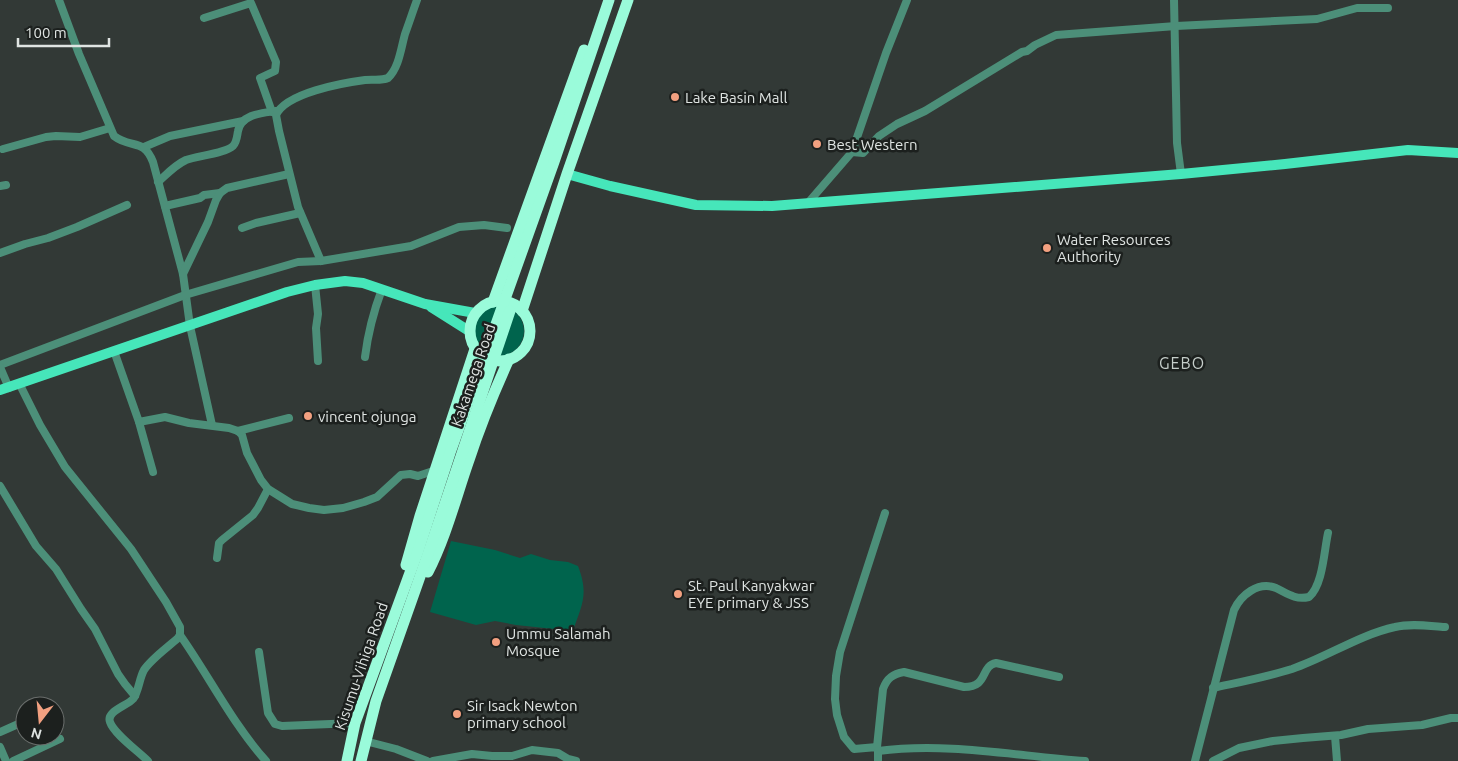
<svg xmlns="http://www.w3.org/2000/svg" width="1458" height="761" font-family="Ubuntu,sans-serif">
	<style>
		.green { fill: #00644d }
		.lines { fill: none; stroke-linecap: round; stroke-linejoin: round }
		.minor { stroke: #4c8f79; stroke-width: 8 }
		.major { stroke: #46e6ba; stroke-width: 10 }
		.highway { stroke: #9afbda; stroke-width: 11 }
		.poi-dot { fill: #f2a080; stroke: #1c201e; stroke-width: 2 }
		.labels { text-anchor: middle; dominant-baseline: central; stroke-width: 5; stroke-linejoin: round; paint-order: stroke }
		.poi-label { font-size: 15px; fill: #dfe4e2; stroke: #1c201e; text-anchor: start }
		.street-label { font-size: 15px; fill: #dfe4e2; stroke: #1c201e }
		.neighbourhood-label { font-size: 16px; letter-spacing: 1px; fill: #c5ceca; stroke: #1c201e }
	</style>
	<rect width="100%" height="100%" fill="#323936"/>
	<g class="green">
		<circle cx="499" cy="331" r="25"/>
		<path d="M 451,541 L 495,550 L 520,558 L 531,554 L 550,560 L 568,562 L 578,566 C 589,595 582,604 573,631 L 516,625 L 495,621 L 476,625 L 430,612 Z"/>
	</g>
	<g class="lines">
		<g class="minor">
			<path d="M 59,0 L 79,54 L 114,136 C 131,149 144,138 153,162 L 183,274 L 190,326 L 212,425"/>
			<polyline points="1174,0 1177,143 1181,174"/>
			<polyline points="204,18 251,3 276,62 275,71 260,78 272,112"/>
			<polyline points="144,147 170,136 243,121"/>
			<polyline points="3,149 46,137 56,136 80,137 110,128"/>
			<polyline points="852,152 863,153 879,136 897,124 925,111 1022,52 1027,51 1035,45 1056,35 1176,26 1317,19 1357,8 1388,8"/>
			<path d="M 158,182 C 167,174 175,165 186,160 C 197,156 226,153 233,146 C 237,142 237,136 238,131 C 241,114 263,113 276,111"/>
			<polyline points="0,186 6,185"/>
			<polyline points="807,204 852,152 886,53 907,0"/>
			<polyline points="165,206 200,198 204,195 220,193"/>
			<polyline points="242,228 256,223 300,213"/>
			<polyline points="0,253 25,244 48,238 77,227 127,205"/>
			<path d="M 321,261 L 298,207 L 279,131 L 276,115 C 286,93 342,83 365,80 C 373,79 381,81 388,78 C 399,68 401,48 405,34 C 409,23 413,11 417,0"/>
			<polyline points="183,274 208,222 216,200 220,193 227,188 289,174"/>
			<polyline points="315,285 318,314 316,328 318,361"/>
			<polyline points="114,351 139,422 165,417 189,423 229,428 238,431 242,435 247,453 261,480 268,489 292,504 309,508 324,510 343,508 364,502 377,497 401,475 410,474 418,476 436,470"/>
			<path d="M 365,357 C 368,332 373,313 382,289"/>
			<polyline points="0,365 185,295 298,262 321,261 411,246 459,227 484,225 507,228"/>
			<polyline points="0,367 9,388"/>
			<path d="M 19,383 L 40,425 L 65,467 L 131,549 L 166,602 L 180,627 L 180,635 L 178,638 C 168,647 151,659 144,670 C 139,679 139,691 133,699 C 127,706 106,711 110,722 C 114,734 138,751 148,761"/>
			<polyline points="139,422 153,472"/>
			<polyline points="238,431 289,418"/>
			<polyline points="0,486 36,546 56,569 81,609 95,629 118,674 125,684 135,696"/>
			<path d="M 885,513 L 840,652 L 836,676 L 835,699 L 837,715 L 844,737 L 854,749 L 877,747 L 878,751 C 947,742 1016,756 1085,761"/>
			<polyline points="217,558 219,543 222,540 253,515 258,508 268,489"/>
			<path d="M 180,635 C 209,676 232,723 266,761"/>
			<polyline points="259,652 268,713 275,724 282,726 355,723"/>
			<path d="M 1213,688 C 1240,682 1266,677 1292,669 C 1327,657 1359,635 1395,627 C 1411,623 1429,626 1445,627"/>
			<polyline points="0,732 25,721"/>
			<polyline points="1335,736 1337,761"/>
			<polyline points="365,741 396,749 427,761"/>
			<polyline points="0,747 6,761"/>
			<path d="M 877,747 L 883,689 C 887,678 893,674 904,672 L 964,687 C 989,687 980,666 996,663 L 1059,677"/>
			<polyline points="13,761 60,739"/>
			<polyline points="433,761 472,754 492,756 512,756 532,750 558,753 568,759 576,761"/>
			<polyline points="878,761 878,751"/>
			<path d="M 1195,761 L 1234,610 C 1241,595 1258,581 1276,588 C 1288,594 1295,600 1309,597 C 1323,585 1324,551 1328,533"/>
			<polyline points="1213,761 1239,748 1273,741 1303,738 1341,735 1368,729 1422,725 1451,718 1458,718"/>
		</g>
		<g class="major">
			<polyline points="567,174 610,186 696,205 772,206 1181,174 1285,164 1408,150 1458,153"/>
			<polyline points="431,307 469,331"/>
			<polyline points="0,390 287,292 315,285 345,281 363,283 425,304 475,313"/>
		</g>
		<g class="highway">
			<circle cx="500" cy="331" r="30"/>
			<polyline points="493,302 584,50"/>
			<polyline points="522,311 567,174 628,0"/>
			<polyline points="406,565 420,516 475,349"/>
			<path d="M 428,572 C 446,537 456,497 469,460 C 480,426 494,392 509,359"/>
			<polyline points="347,761 355,723 418,551 450,453 554,162 609,0"/>
			<polyline points="361,761 376,701 428,554 510,311"/>
		</g>
	</g>
	<g class="poi-dot">
		<circle cx="675" cy="97" r="5"/>
		<circle cx="817" cy="144" r="5"/>
		<circle cx="1047" cy="248" r="5"/>
		<circle cx="308" cy="416" r="5"/>
		<circle cx="678" cy="594" r="5"/>
		<circle cx="496" cy="642" r="5"/>
		<circle cx="457" cy="714" r="5"/>
	</g>
	<g class="labels">
		<g class="poi-label">
			<text x="685" y="97">Lake Basin Mall</text>
			<text x="827" y="144">Best Western</text>
			<text x="1057" y="239">Water Resources<tspan x="1057" dy="17">Authority</tspan></text>
			<text x="318" y="416">vincent ojunga</text>
			<text x="688" y="585">St. Paul Kanyakwar<tspan x="688" dy="17">EYE primary &amp; JSS</tspan></text>
			<text x="506" y="633">Ummu Salamah<tspan x="506" dy="17">Mosque</tspan></text>
			<text x="467" y="705">Sir Isack Newton<tspan x="467" dy="17">primary school</tspan></text>
		</g>
		<g class="street-label">
			<text transform="translate(473 375) rotate(-71)">Kakamega Road</text>
			<text transform="translate(361 666) rotate(-71)">Kisumu-Vihiga Road</text>
		</g>
		<g class="neighbourhood-label">
			<text x="1182" y="363">GEBO</text>
		</g>
	</g>
	<g transform="translate(40 721) rotate(196)"><circle r="24" fill="#1c201e" stroke="#6a6e6c"/>
	<path d="M0-4L9 19L0 12L-9 19Z" fill="#f2a080"/>
	<text y="-8" font-size="14" font-weight="bold" text-anchor="middle" fill="#dfe4e2">N</text>
	</g>
	<path d="M18 38v8h91v-8" fill="none" stroke="#dfe4e2" stroke-width="2.5"/>
	<text x="25" y="38" font-size="15" fill="#dfe4e2" stroke="#1c201e" stroke-width="4" paint-order="stroke">100 m</text>
</svg>
